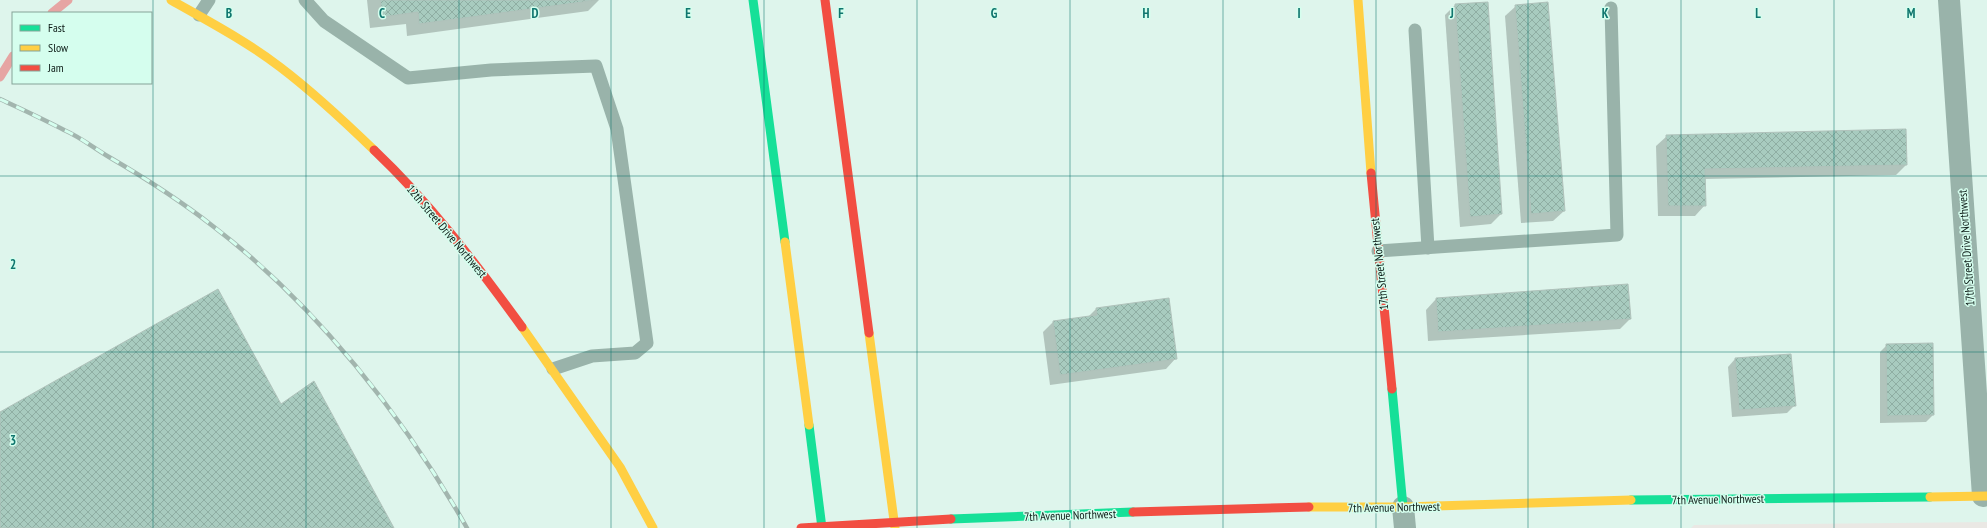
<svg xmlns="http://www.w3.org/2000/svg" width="1987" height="528" font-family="'PT Sans Narrow',sans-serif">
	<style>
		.green { fill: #eae8e4 }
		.shadow { fill: #0003 }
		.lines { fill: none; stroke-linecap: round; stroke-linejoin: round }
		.stream { stroke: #e6a5a3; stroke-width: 9 }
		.building { fill: url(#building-cross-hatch); stroke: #b0c2bb }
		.lane { stroke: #99b3aa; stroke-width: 13 }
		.street { stroke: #99b3aa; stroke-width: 22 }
		.fast { stroke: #16e098; stroke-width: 9 }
		.slow { stroke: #ffcf43; stroke-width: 9 }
		.jam { stroke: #f24e42; stroke-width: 9 }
		.rail-casing { stroke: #a2b5ae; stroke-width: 4.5 }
		.rail { stroke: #d5feee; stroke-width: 3; stroke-dasharray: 9; stroke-linecap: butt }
		.grid { fill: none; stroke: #0f766e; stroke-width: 1; stroke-opacity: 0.55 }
		.labels { text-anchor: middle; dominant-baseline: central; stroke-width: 3; stroke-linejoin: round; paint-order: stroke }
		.street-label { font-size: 12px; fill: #0c1b16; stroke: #d5feee }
		.grid-label { font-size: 13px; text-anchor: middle; font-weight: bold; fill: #0f766e; stroke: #d5feee; stroke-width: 3; stroke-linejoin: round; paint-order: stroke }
	</style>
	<defs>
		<pattern id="building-cross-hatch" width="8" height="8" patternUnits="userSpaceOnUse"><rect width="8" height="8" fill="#a8cbbf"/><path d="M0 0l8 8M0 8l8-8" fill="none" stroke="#8faea3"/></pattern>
	</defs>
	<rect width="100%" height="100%" fill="#def5ec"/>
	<polygon class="green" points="1987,522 1987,528 1691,528 1694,525"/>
	<g class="shadow">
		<polygon points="367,0 599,0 588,11 407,36 406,24 370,28"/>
		<polygon points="1455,5 1501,214 1491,224 1460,227 1445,15"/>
		<polygon points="1516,6 1564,211 1553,221 1521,223 1505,16"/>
		<polygon points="1667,136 1906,165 1896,175 1704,179 1705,205 1695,216 1658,216 1656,146"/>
		<polygon points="1436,299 1630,319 1620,329 1428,341 1426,310"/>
		<polygon points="1096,309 1176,358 1166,369 1050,385 1043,332 1053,322 1088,317"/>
		<polygon points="1887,345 1933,415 1926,422 1880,423 1880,352"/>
		<polygon points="1735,359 1795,405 1787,413 1732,417 1728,367"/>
	</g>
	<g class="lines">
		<g class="stream">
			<polyline points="52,13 68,0"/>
			<polyline points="0,77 13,56"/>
		</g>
	</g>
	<g class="building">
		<polygon points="380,0 597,0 419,24 418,12 383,17"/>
		<polygon points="1488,2 1502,214 1470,217 1455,4"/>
		<polygon points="1548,2 1565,211 1531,214 1515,5"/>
		<polygon points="1906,129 1907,165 1705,169 1706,206 1668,206 1666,135"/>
		<polygon points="1628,284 1631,319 1438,332 1436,298"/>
		<polygon points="218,289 281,404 314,381 394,528 0,528 0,412"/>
		<polygon points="1169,298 1177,359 1060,375 1053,321 1097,315 1096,308"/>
		<polygon points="1933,343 1934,415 1887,416 1886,344"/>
		<polygon points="1791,354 1796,406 1739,410 1735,358"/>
	</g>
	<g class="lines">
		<g class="lane">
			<polyline points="305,0 324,21 408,78 491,70 596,66 617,129 647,343 635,353 592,356 553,369"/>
			<polyline points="199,15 209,0"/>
			<polyline points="1415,30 1428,248"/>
			<polyline points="1378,251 1617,235 1611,8"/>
		</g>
		<g class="street">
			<polyline points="1949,0 1983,496"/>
			<polyline points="1403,507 1405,528"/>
		</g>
		<g class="fast">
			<polyline points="753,0 785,242"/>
			<polyline points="1392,389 1403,507"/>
			<polyline points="809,425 822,528"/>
			<polyline points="1631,500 1930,497"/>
			<polyline points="951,519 1133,512"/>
		</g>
		<g class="slow">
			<path d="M 171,0 C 208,21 246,41 280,67 C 313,92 344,121 374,150"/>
			<polyline points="1358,0 1371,173"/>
			<polyline points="785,242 809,425"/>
			<polyline points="522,327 620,467 653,528"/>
			<polyline points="869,333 895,528"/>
			<polyline points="1930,497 1987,496"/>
			<polyline points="1309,507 1403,507 1631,500"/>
		</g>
		<g class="jam">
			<polyline points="825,0 869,333"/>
			<path d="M 374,150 C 430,203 477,265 522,327"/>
			<polyline points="1371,173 1392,389"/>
			<polyline points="1133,512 1309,507"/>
			<polyline points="801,528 951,519"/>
		</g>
		<defs>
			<path id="rail" d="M 0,99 C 21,109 43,119 64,130 C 80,137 94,148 109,157 C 145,178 181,201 214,227 C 316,305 404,417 467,528"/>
		</defs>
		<use href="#rail" class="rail-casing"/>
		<use href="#rail" class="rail"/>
	</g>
	<path class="grid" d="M 153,0 L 153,528M 306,0 L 306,528M 459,0 L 459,528M 611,0 L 611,528M 764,0 L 764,528M 917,0 L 917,528M 1070,0 L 1070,528M 1223,0 L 1223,528M 1376,0 L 1376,528M 1528,0 L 1528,528M 1681,0 L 1681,528M 1834,0 L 1834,528M 0,176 L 1987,176M 0,352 L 1987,352"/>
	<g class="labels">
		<g class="street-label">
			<text transform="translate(447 231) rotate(50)">12th Street Drive Northwest</text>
			<text transform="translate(1966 248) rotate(-94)">17th Street Drive Northwest</text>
			<text transform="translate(1379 264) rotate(-96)">17th Street Northwest</text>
			<text transform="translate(1718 499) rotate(-1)">7th Avenue Northwest</text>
			<text transform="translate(1394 507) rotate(-1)">7th Avenue Northwest</text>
			<text transform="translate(1070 515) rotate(-2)">7th Avenue Northwest</text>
		</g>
	</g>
	<g class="grid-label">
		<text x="229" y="18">B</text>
		<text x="382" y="18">C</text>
		<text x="535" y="18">D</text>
		<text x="688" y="18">E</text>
		<text x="841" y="18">F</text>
		<text x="994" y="18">G</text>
		<text x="1146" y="18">H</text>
		<text x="1299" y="18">I</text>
		<text x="1452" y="18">J</text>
		<text x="1605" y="18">K</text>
		<text x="1758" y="18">L</text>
		<text x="1911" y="18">M</text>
		<text x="13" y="269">2</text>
		<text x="13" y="445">3</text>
	</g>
	<rect x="12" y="12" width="140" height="72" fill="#d5feee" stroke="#85a398"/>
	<rect x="20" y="25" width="20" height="6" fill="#16e098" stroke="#85a398"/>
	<text x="48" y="32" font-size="12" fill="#0c1b16">Fast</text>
	<rect x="20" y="45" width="20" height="6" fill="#ffcf43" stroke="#85a398"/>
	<text x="48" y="52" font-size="12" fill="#0c1b16">Slow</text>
	<rect x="20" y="65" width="20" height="6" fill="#f24e42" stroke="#85a398"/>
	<text x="48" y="72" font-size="12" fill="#0c1b16">Jam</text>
</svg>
